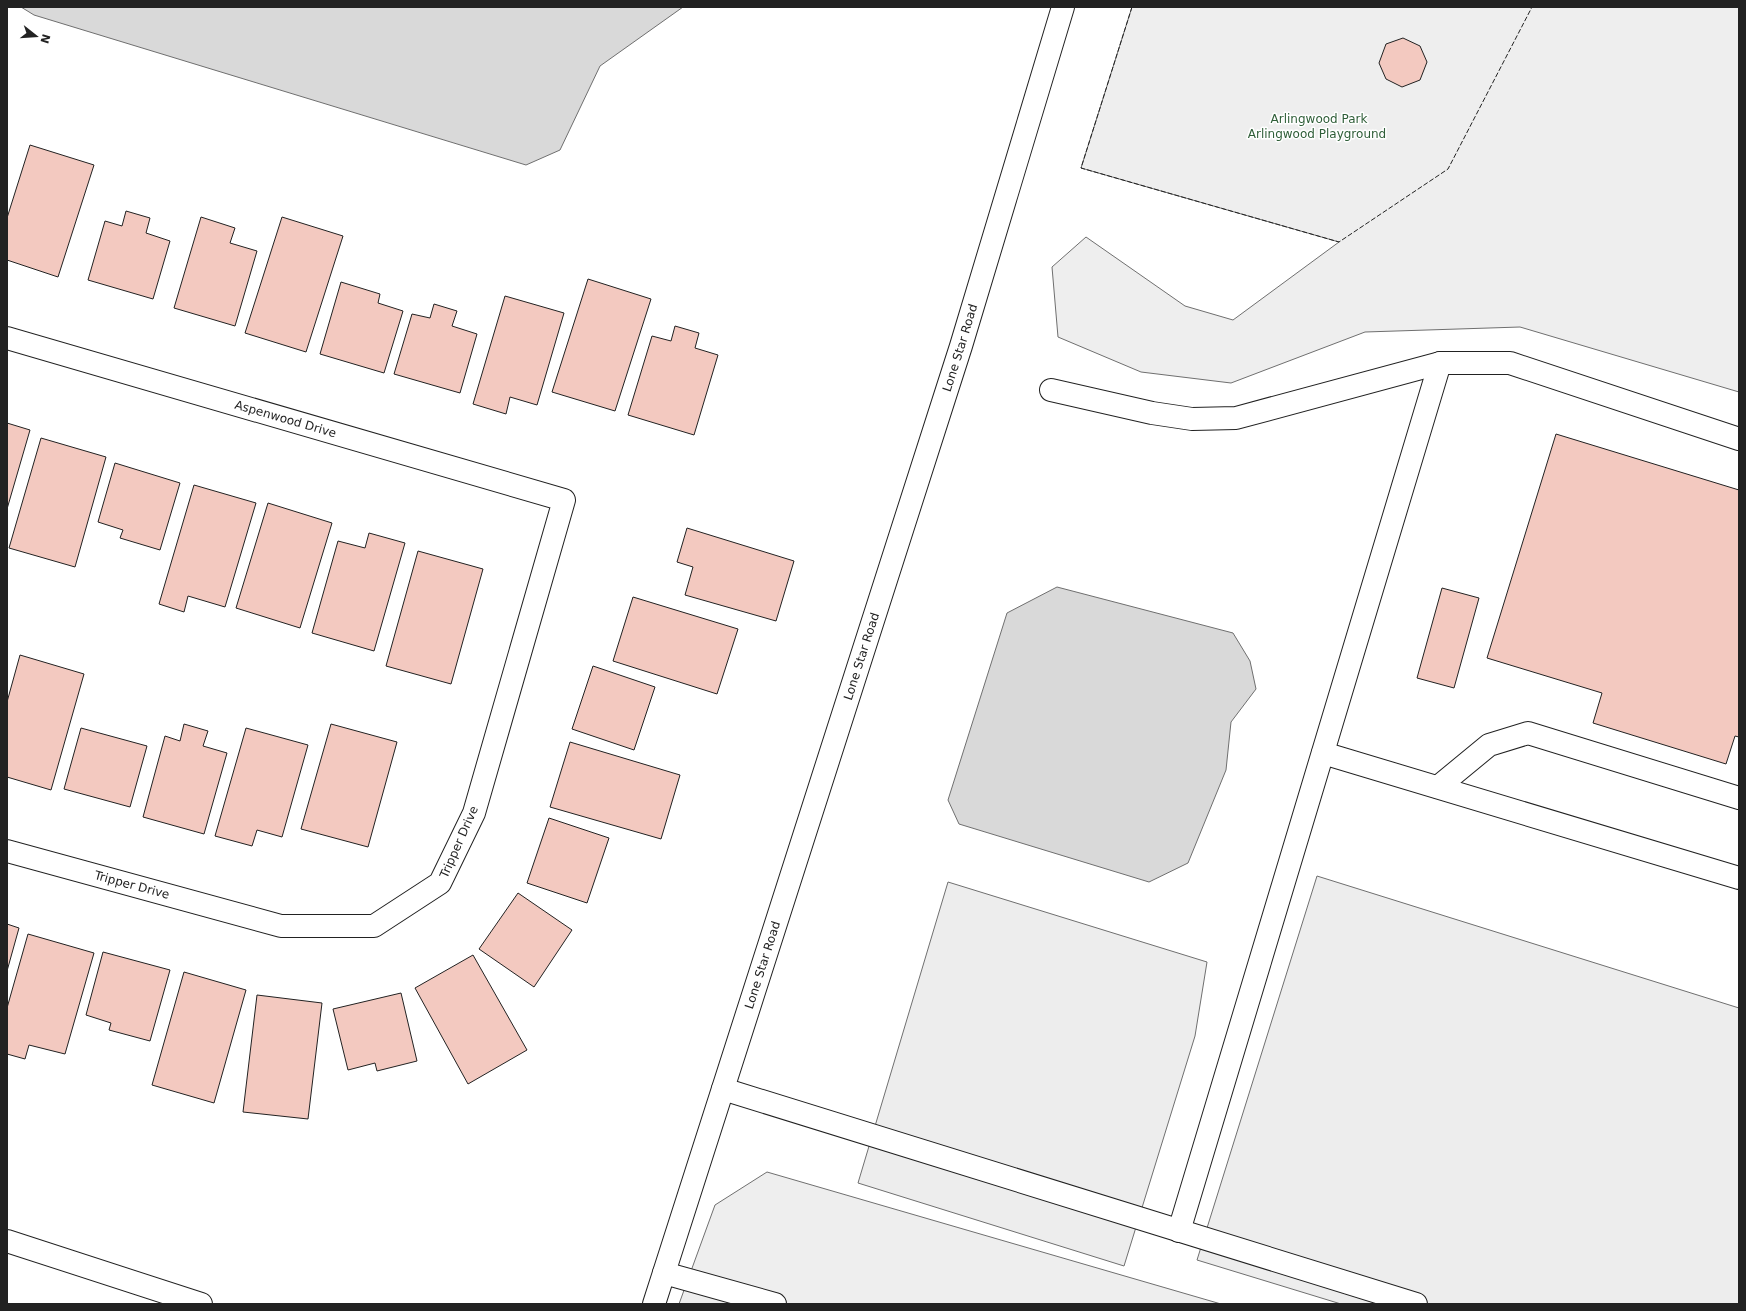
<svg xmlns="http://www.w3.org/2000/svg" width="1746" height="1311" font-family="'DejaVu Sans',sans-serif">
	<style>
		.green { fill: #eee; stroke: #6f6f6f }
		.parking { fill: #ededed; stroke: #6f6f6f }
		.water { fill: #d9d9d9; stroke: #6f6f6f }
		.building { fill: #f3c9c0; stroke: #222 }
		.lines { fill: none; stroke-linecap: round; stroke-linejoin: round }
		.minor-casing { stroke: #222; stroke-width: 24 }
		.minor { stroke: #fff; stroke-width: 22 }
		.fence { stroke: #222; stroke-width: 1; stroke-dasharray: 5 2; stroke-linecap: butt }
		.labels { text-anchor: middle; dominant-baseline: central; stroke-width: 3; stroke-linejoin: round; paint-order: stroke }
		.park-label { font-size: 12px; fill: #2f5e38; stroke: #fff }
		.street-label { font-size: 12px; fill: #222; stroke: #fff }
	</style>
	<rect width="100%" height="100%" fill="#fff"/>
	<g class="green">
		<polygon points="1132,7 1739,7 1739,392 1520,327 1365,332 1231,383 1141,372 1058,337 1052,267 1086,237 1185,306 1233,320 1339,242 1081,168"/>
		<polygon points="767,1172 1221,1304 679,1304 715,1205"/>
	</g>
	<g class="parking">
		<polygon points="1317,876 1739,1008 1739,1304 1341,1304 1197,1260"/>
		<polygon points="948,882 1207,962 1195,1036 1124,1266 858,1183"/>
	</g>
	<g class="water">
		<polygon points="21,7 683,7 600,66 560,150 526,165 34,15"/>
		<polygon points="1057,587 1233,633 1250,661 1256,689 1231,722 1226,770 1188,863 1149,882 959,824 948,800 1007,613"/>
	</g>
	<g class="building">
		<polygon points="1403,38 1420,46 1427,62 1420,80 1402,87 1386,79 1379,63 1386,44"/>
		<polygon points="30,145 94,165 58,277 7,260 7,218"/>
		<polygon points="126,211 150,218 146,233 170,241 153,299 88,280 105,221 122,226"/>
		<polygon points="201,217 235,228 230,243 257,251 235,326 174,308"/>
		<polygon points="282,217 343,236 306,352 245,333"/>
		<polygon points="588,279 651,299 615,411 552,392"/>
		<polygon points="341,282 380,294 378,303 403,311 384,373 320,354"/>
		<polygon points="505,296 564,313 537,405 510,397 506,414 473,404"/>
		<polygon points="434,304 457,311 452,326 477,334 460,393 394,374 412,314 430,318"/>
		<polygon points="675,326 699,333 695,348 718,355 694,435 628,415 652,336 671,341"/>
		<polygon points="7,423 30,430 7,509"/>
		<polygon points="1556,434 1739,490 1739,737 1735,736 1726,764 1593,723 1602,693 1487,658"/>
		<polygon points="41,438 106,457 75,567 9,548"/>
		<polygon points="115,463 180,483 160,550 120,538 123,530 98,522"/>
		<polygon points="194,485 256,503 225,607 188,596 184,612 159,604"/>
		<polygon points="268,503 332,523 300,628 236,608"/>
		<polygon points="687,528 794,561 776,621 685,595 693,567 677,562"/>
		<polygon points="369,533 405,543 374,651 312,633 338,541 365,548"/>
		<polygon points="418,551 483,569 451,684 386,666"/>
		<polygon points="1442,588 1479,598 1454,688 1417,678"/>
		<polygon points="633,597 738,629 717,694 613,661"/>
		<polygon points="20,655 84,674 51,790 7,777 7,702"/>
		<polygon points="593,666 655,687 634,750 572,729"/>
		<polygon points="184,724 208,731 203,746 227,753 204,834 143,817 165,736 180,741"/>
		<polygon points="331,724 397,742 368,847 301,829"/>
		<polygon points="81,728 147,746 130,807 64,789"/>
		<polygon points="246,728 308,745 282,837 257,830 252,846 215,836"/>
		<polygon points="570,742 680,775 661,839 550,807"/>
		<polygon points="549,818 609,838 587,903 527,883"/>
		<polygon points="518,893 572,930 534,987 479,949"/>
		<polygon points="7,924 19,928 7,971"/>
		<polygon points="28,934 94,953 65,1054 29,1045 25,1059 7,1054 7,1008"/>
		<polygon points="103,952 170,970 150,1041 109,1030 111,1023 86,1015"/>
		<polygon points="473,955 527,1050 468,1084 415,988"/>
		<polygon points="184,972 246,990 214,1103 152,1085"/>
		<polygon points="401,993 417,1061 377,1071 375,1063 348,1070 333,1009"/>
		<polygon points="257,995 322,1003 308,1119 243,1112"/>
	</g>
	<g class="lines">
		<defs>
			<g id="minor">
				<path id="s1" d="M 7,338 L 564,500 L 474,813 L 440,883 L 374,926 L 281,926 L 7,851"/>
				<polyline points="1051,390 1152,413 1192,419 1236,418 1440,363 1510,363 1739,439"/>
				<polyline points="1323,753 1739,878"/>
				<polyline points="1438,787 1489,745 1528,733 1739,798"/>
				<polyline points="723,1089 1416,1304"/>
				<polyline points="1179,1231 1440,363"/>
				<polyline points="7,1241 201,1304"/>
				<polyline points="664,1273 775,1304"/>
				<path id="s2" d="M 654,1304 L 961,346 L 1063,7"/>
			</g>
		</defs>
		<use href="#minor" class="minor-casing"/>
		<use href="#minor" class="minor"/>
		<polyline class="fence" points="1132,7 1081,168 1339,242 1448,169 1532,7"/>
	</g>
	<g class="labels">
		<g class="park-label">
			<text x="1319" y="119">Arlingwood Park</text>
			<text x="1317" y="134">Arlingwood Playground</text>
		</g>
		<g class="street-label">
			<text stroke="none"><textPath href="#s2" startOffset="1004">Lone Star Road</textPath></text>
			<text stroke="none"><textPath href="#s1" startOffset="290">Aspenwood Drive</textPath></text>
			<text stroke="none"><textPath href="#s2" startOffset="680">Lone Star Road</textPath></text>
			<text transform="translate(459 842) rotate(-66)">Tripper Drive</text>
			<text transform="translate(132 885) rotate(15)">Tripper Drive</text>
			<text stroke="none"><textPath href="#s2" startOffset="356">Lone Star Road</textPath></text>
		</g>
	</g>
	<rect width="1746" height="1311" fill="none" stroke="#222222" stroke-width="16"/>
	<g transform="translate(36 36) rotate(107)" stroke="#ffffff" stroke-width="3" paint-order="stroke">
	<path d="M0-3L7 15L0 10L-7 15Z" fill="#222222"/>
	<text y="-6" font-size="11" font-weight="bold" text-anchor="middle" fill="#222222">N</text>
	</g>
</svg>
